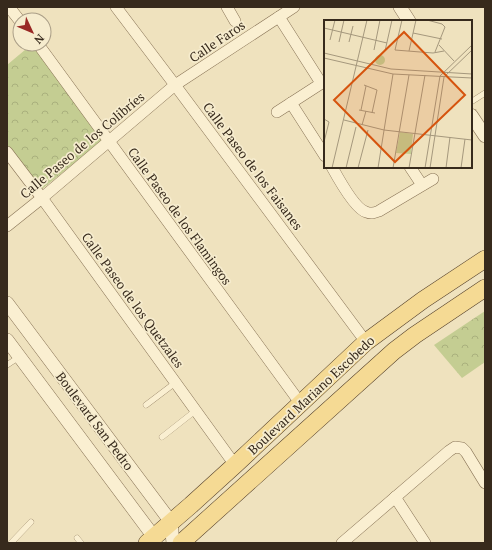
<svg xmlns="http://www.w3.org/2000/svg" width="492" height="550" font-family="'PT Serif',serif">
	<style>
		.park { fill: url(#park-crowns) }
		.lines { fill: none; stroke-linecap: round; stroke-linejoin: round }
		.service-casing { stroke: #887356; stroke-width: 6 }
		.minor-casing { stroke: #887356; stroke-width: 12 }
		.tertiary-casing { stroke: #887356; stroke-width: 14 }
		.primary-casing { stroke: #55402b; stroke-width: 18 }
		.service { stroke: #faefd1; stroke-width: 5.5 }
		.minor { stroke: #faefd1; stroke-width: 11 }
		.tertiary { stroke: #faefd1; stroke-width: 13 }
		.primary { stroke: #f5da94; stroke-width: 17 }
		.labels { text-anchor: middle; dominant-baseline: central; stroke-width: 3.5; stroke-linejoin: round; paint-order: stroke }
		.street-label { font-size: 13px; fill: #372a1c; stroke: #f6ecce }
		.inset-road { fill: none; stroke: #a5987d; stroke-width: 1 }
		.view { fill: #d6540e; fill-opacity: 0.15; stroke: #d6540e; stroke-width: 2 }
		.inset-edge { fill: none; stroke: #372a1c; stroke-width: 2 }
	</style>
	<defs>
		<pattern id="park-crowns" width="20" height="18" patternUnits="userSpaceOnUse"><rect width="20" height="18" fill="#c4cd92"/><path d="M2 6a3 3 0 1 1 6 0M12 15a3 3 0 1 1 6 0" fill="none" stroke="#a9b07d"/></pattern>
	</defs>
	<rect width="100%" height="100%" fill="#efe2be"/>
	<g class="park">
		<polygon points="32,44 102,141 42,189 7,146 7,65"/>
		<polygon points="485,311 485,362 462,378 434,345"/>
	</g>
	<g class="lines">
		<defs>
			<g id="service">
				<polyline points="471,102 485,93"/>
				<polyline points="7,365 19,357"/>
				<polyline points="146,405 175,383"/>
				<polyline points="162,437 195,411"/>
				<polyline points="77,538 81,543"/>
				<polyline points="11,543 31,522"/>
			</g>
			<g id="minor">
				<polyline points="9,7 20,21"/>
				<polyline points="116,7 175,85 366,342"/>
				<polyline points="227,7 235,21"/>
				<polyline points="279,17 321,83"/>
				<polyline points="38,44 301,404"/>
				<polyline points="291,103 325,156"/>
				<polyline points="277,112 325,81"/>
				<polyline points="7,152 42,198 235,465"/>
				<path d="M 332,167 C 338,178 355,209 366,212 C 371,214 374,213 379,211 L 433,179"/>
				<polyline points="410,167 422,185"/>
				<polyline points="7,226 42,198 175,85 294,7"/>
				<polyline points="395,497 425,543"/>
				<polyline points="342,543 449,451 455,447 462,448 466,452 485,483"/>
			</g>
			<g id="tertiary">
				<polyline points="400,7 409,21"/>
				<polyline points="471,115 485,136"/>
				<polyline points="7,303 171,522 173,543"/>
				<polyline points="7,340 154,537 155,543"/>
			</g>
			<g id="primary">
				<polyline points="147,543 191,505 235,465 366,342 423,300 485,259"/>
				<polyline points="181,543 394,351 415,335 485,288"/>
			</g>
		</defs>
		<use href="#service" class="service-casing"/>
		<use href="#minor" class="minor-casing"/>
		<use href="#tertiary" class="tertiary-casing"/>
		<use href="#primary" class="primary-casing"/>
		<use href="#service" class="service"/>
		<use href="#minor" class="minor"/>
		<use href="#tertiary" class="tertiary"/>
		<use href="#primary" class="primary"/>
	</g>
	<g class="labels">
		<g class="street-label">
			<text transform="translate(217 41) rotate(-34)">Calle Faros</text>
			<text transform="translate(82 145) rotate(-40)">Calle Paseo de los Colibríes</text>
			<text transform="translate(253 166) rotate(53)">Calle Paseo de los Faisanes</text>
			<text transform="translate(180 216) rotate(54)">Calle Paseo de los Flamingos</text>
			<text transform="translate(133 300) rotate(54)">Calle Paseo de los Quetzales</text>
			<text transform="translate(311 395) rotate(-43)">Boulevard Mariano Escobedo</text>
			<text transform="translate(95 421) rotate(53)">Boulevard San Pedro</text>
		</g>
	</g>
	<g transform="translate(324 20)">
		<rect width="148" height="148" fill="#efe2be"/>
		<path d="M51 40a5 5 0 1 1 10 0a5 5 0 1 1-10 0ZM 76,112 L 89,114 L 87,134 L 72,133 Z" fill="#c4cd92"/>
		<path class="inset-road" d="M 78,0 L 71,30 L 109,33 L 120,31M 103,0 L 118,4 L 121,7 L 111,32M 0,8 L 63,23M 89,13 L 118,19M 6,20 L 11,0M 15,22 L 20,0M 25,22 L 29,6M 115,25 L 130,41M 50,30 L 56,0M 61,31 L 68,0M 85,31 L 92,0M 0,33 L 67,49 L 148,54M 0,38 L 69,54 L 148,58M 40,65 L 53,70 L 48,93M 35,90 L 51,93M 37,90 L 42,66M 0,99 L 5,102 L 0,122M 20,100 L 60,110 L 148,120M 38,105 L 42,91M 8,148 L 43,0M 22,148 L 32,107M 34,148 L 44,110M 54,148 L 69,54M 69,148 L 85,55M 85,148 L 101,55M 101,148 L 116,56 L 148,25M 106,148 L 120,57 L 148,30M 122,148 L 126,117M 137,148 L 141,119"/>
		<path class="view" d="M 80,12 L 141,75 L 71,142 L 10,80 Z"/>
		<rect width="148" height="148" class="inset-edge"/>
	</g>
	<rect width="492" height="550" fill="none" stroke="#372a1c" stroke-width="16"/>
	<g transform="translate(32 32) rotate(134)"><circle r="19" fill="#f6ecce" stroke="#aa9e87"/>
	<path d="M0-3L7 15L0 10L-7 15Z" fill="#992824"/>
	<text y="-6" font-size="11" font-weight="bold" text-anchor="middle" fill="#372a1c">N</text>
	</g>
</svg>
